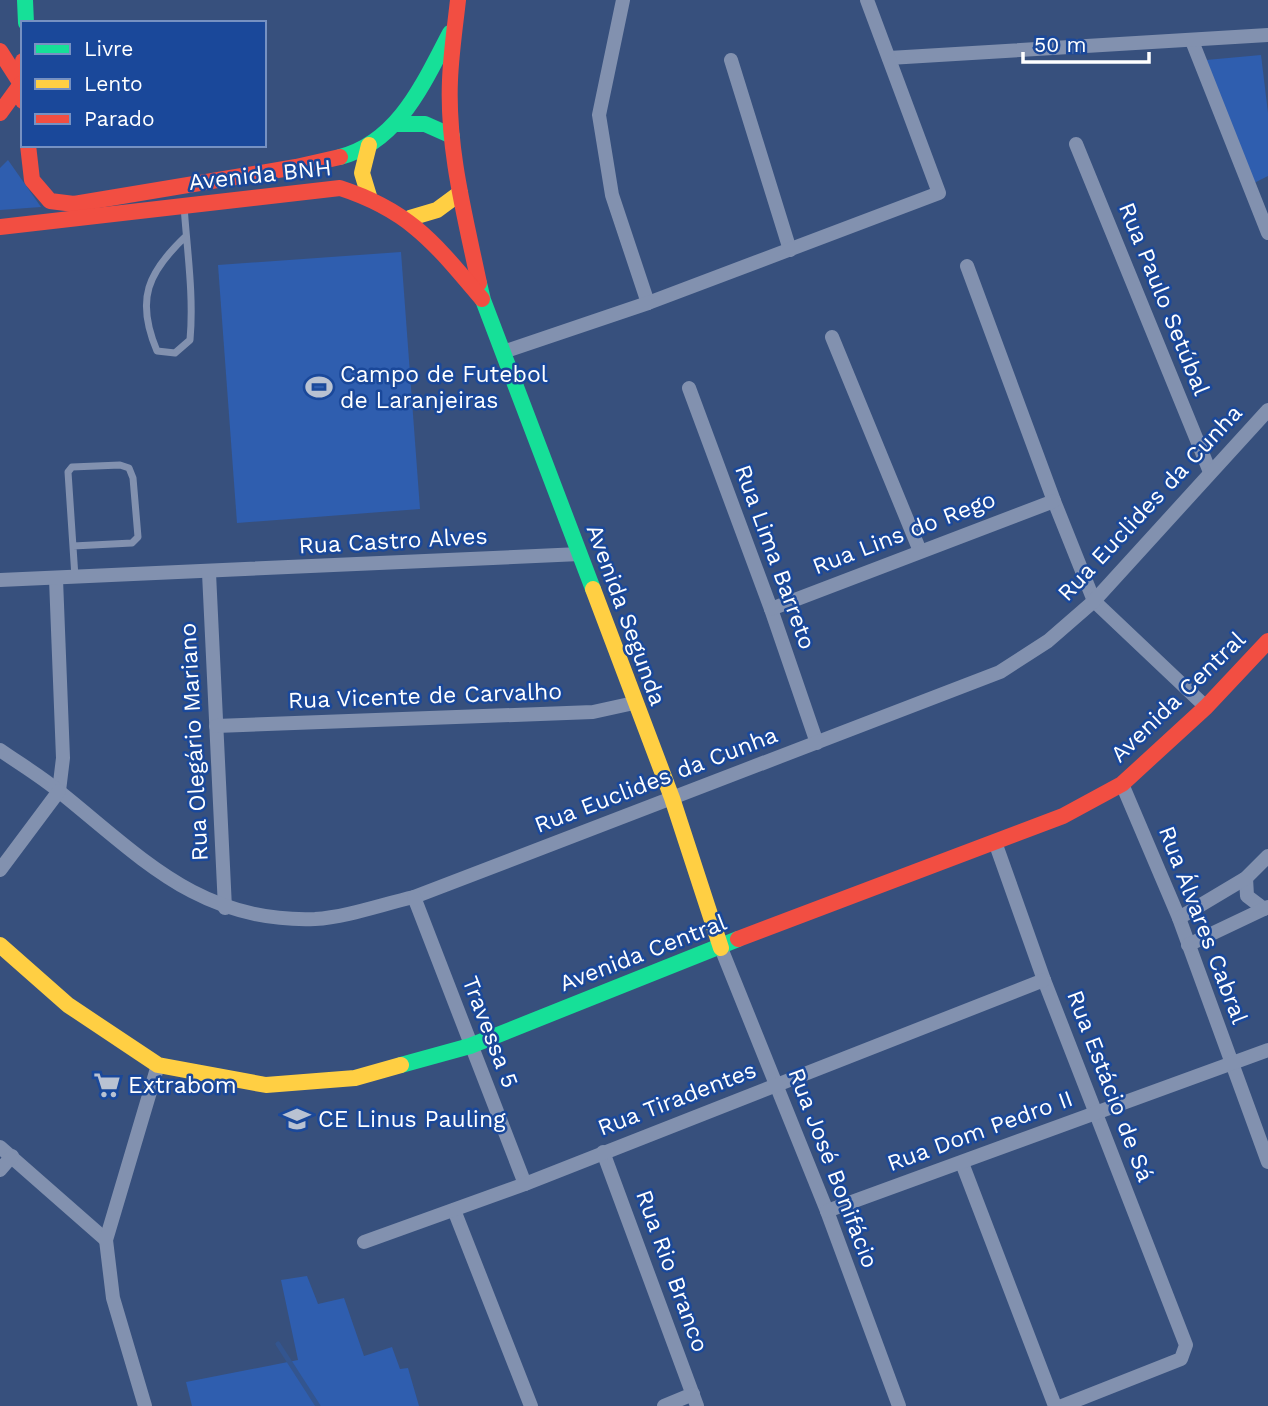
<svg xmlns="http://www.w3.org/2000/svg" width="1268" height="1406" font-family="'Work Sans',sans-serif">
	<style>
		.green { fill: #2f5eaf }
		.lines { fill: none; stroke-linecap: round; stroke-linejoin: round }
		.stream { stroke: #33558f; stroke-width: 5 }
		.lane { stroke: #8291af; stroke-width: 7 }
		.street { stroke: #8291af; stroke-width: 14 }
		.fast { stroke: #16e098; stroke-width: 16 }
		.slow { stroke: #ffcf43; stroke-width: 16 }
		.jam { stroke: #f24e42; stroke-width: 16 }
		.labels { text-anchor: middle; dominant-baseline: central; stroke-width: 5; stroke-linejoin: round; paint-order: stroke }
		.street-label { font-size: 23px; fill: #fff; stroke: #1a489a }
		.poi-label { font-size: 23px; fill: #fff; stroke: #1a489a; text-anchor: start }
	</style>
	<rect width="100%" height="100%" fill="#37507d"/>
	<g class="green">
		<polygon points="1261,55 1268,113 1268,176 1254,183 1206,60"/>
		<polygon points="8,160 41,207 0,210 0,168"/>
		<polygon points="401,252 420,509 237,523 218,265"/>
		<polygon points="307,1276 318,1304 344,1298 364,1356 392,1347 400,1369 408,1368 419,1406 192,1406 186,1382 298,1360 281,1280"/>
	</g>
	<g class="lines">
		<polyline class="stream" points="278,1344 318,1406"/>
		<g class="lane">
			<path d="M 184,206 C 187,250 194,296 190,340 L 175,353 L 157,351 C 135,299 148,272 186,236"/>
			<polyline points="73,546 132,543 138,537 133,478 129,468 120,465 72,467 68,472 75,577"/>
		</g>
		<g class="street">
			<polyline points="623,0 599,115 612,195 648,303"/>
			<polyline points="1192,41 1268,233"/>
			<polyline points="889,58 1268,35"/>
			<polyline points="731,60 790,250"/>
			<polyline points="1076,144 1210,472"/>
			<polyline points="967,266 1054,501 1094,601 1206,707"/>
			<polyline points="832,337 920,551"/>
			<polyline points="503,352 648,303 939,193 867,0"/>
			<polyline points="689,388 771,609 817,743"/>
			<polyline points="209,573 225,908"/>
			<polyline points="56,579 63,758 59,791"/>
			<polyline points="0,580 580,554"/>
			<polyline points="771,609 1054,501"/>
			<polyline points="216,726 593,712 634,703"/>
			<path d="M 0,750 C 20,764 42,777 61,793 C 143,859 201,923 315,919 C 347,917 383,904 414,897 L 1000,672 L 1048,641 L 1094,601 L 1268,410"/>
			<polyline points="1122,784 1179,918 1268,1162"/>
			<polyline points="995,842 1044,980 1186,1345 1181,1359 1062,1406"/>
			<polyline points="0,870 59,791"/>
			<polyline points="1246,878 1247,896 1264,909"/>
			<polyline points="414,897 525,1184"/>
			<polyline points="1179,918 1246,878 1268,856"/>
			<polyline points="1188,945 1268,907"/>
			<polyline points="721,948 827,1211 899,1406"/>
			<polyline points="0,1147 106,1240"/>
			<polyline points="603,1152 697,1406"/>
			<polyline points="962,1163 1055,1406"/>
			<polyline points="0,1170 12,1156"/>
			<polyline points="454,1210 531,1406"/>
			<polyline points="827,1211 1268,1050"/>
			<polyline points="364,1242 525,1184 1044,980"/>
			<polyline points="145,1406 113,1298 106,1240 158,1065"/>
			<polyline points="664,1406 693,1394"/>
		</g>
		<g class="fast">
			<polyline points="25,0 26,23"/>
			<polyline points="395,124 425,124 452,136"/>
			<path d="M 340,157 C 399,142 424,82 450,33"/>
			<polyline points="479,283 483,300 593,589"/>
			<polyline points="401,1065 470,1046 738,939"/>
		</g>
		<g class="slow">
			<polyline points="369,145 362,173 369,196"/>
			<polyline points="410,218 437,210 460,193"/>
			<polyline points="593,589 672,798 721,948"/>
			<polyline points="0,945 68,1005 158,1065 266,1085 355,1078 401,1065"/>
		</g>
		<g class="jam">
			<path d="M 458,0 C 455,27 451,54 450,80 C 447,149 465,216 479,283"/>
			<polyline points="0,51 21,84"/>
			<polyline points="23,61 23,101"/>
			<polyline points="0,113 21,84"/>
			<polyline points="28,145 32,180 50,201 74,204 296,167 340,157"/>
			<path d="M 0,227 L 340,188 C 411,211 436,245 482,299"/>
			<polyline points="738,939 1063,816 1122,784 1206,707 1268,641"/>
		</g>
	</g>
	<defs>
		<symbol id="stadium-bare" viewBox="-9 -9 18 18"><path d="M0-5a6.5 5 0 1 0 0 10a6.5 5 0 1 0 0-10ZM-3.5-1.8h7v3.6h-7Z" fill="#b9c2d2" stroke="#1a489a" stroke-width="2.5" paint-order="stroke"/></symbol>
		<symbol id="supermarket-bare" viewBox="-9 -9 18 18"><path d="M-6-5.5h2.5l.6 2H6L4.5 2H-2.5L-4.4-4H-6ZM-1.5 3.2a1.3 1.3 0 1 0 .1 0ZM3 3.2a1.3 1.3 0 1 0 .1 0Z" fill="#b9c2d2" stroke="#1a489a" stroke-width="2.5" paint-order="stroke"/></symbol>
		<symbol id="school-bare" viewBox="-9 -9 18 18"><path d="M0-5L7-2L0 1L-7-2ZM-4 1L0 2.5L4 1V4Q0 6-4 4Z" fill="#b9c2d2" stroke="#1a489a" stroke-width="2.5" paint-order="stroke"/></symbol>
	</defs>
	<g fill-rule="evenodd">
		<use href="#stadium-bare" x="300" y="368" width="38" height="38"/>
		<use href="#supermarket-bare" x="88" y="1066" width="38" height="38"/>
		<use href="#school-bare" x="278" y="1100" width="38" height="38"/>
	</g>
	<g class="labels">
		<g class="street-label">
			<text transform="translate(260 175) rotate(-6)">Avenida BNH</text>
			<text transform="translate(1164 299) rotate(68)">Rua Paulo Setúbal</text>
			<text transform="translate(1150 503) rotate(-47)">Rua Euclides da Cunha</text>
			<text transform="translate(904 533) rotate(-21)">Rua Lins do Rego</text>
			<text transform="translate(393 541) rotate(-3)">Rua Castro Alves</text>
			<text transform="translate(775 557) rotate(70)">Rua Lima Barreto</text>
			<text transform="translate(626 615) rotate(70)">Avenida Segunda</text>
			<text transform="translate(425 696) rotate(-2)">Rua Vicente de Carvalho</text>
			<text transform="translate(1178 697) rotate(-44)">Avenida Central</text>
			<text transform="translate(194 742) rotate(-93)">Rua Olegário Mariano</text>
			<text transform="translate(656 780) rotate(-21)">Rua Euclides da Cunha</text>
			<text transform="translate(1203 925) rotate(69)">Rua Álvares Cabral</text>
			<text transform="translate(643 953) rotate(-21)">Avenida Central</text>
			<text transform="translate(490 1032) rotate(69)">Travessa 5</text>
			<text transform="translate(1110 1086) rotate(69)">Rua Estácio de Sá</text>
			<text transform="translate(677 1099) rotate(-21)">Rua Tiradentes</text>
			<text transform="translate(980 1131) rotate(-20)">Rua Dom Pedro II</text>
			<text transform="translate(833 1168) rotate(69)">Rua José Bonifácio</text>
			<text transform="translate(672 1271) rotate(70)">Rua Rio Branco</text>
		</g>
		<g class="poi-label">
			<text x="340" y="374">Campo de Futebol<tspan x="340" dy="26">de Laranjeiras</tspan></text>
			<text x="128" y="1085">Extrabom</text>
			<text x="318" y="1119">CE Linus Pauling</text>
		</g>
	</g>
	<rect x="21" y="21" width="245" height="126" fill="#1a489a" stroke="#7691c2" stroke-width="2"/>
	<rect x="35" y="44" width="35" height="10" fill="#16e098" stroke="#7691c2" stroke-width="2"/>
	<text x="84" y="56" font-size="21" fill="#ffffff">Livre</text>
	<rect x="35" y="79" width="35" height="10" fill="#ffcf43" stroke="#7691c2" stroke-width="2"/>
	<text x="84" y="91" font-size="21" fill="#ffffff">Lento</text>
	<rect x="35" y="114" width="35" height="10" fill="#f24e42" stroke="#7691c2" stroke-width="2"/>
	<text x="84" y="126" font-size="21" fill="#ffffff">Parado</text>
	<path d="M1023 52v10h126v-10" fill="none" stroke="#ffffff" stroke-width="3.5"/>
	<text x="1034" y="52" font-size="21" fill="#ffffff" stroke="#1a489a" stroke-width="5" paint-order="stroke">50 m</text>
</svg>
